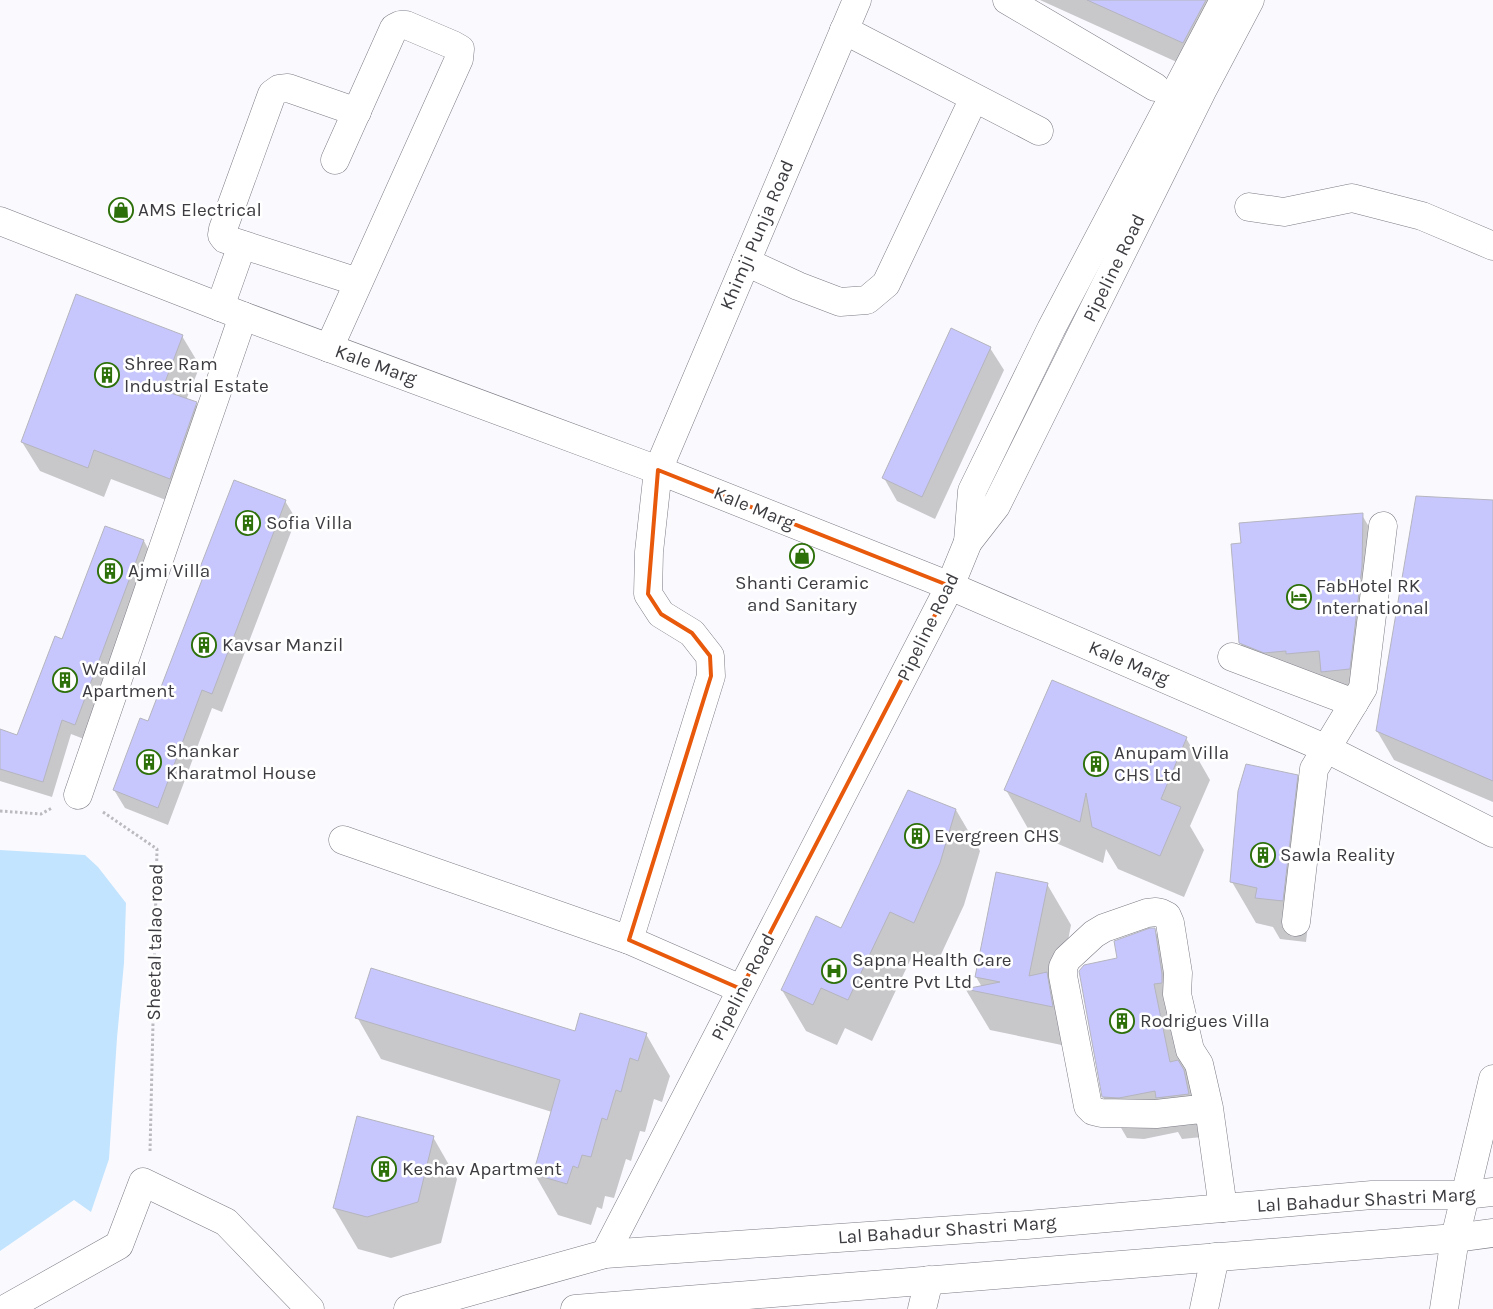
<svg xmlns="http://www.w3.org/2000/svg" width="1493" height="1309" font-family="Karla,sans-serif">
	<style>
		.water { fill: #c3e4fe }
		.shadow { fill: #0003 }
		.building { fill: #c7c6fd; stroke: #b5b5bf }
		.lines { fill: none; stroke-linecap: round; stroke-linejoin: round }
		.minor-casing { stroke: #7b7c85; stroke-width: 29 }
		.major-casing { stroke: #7b7c85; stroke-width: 29 }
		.path { stroke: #bababf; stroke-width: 3; stroke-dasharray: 2.5 2.5; stroke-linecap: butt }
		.minor { stroke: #fff; stroke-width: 28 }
		.major { stroke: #fff; stroke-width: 28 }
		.marked { fill: none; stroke: #e8590c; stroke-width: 4; stroke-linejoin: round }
		.labels { text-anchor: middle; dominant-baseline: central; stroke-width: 5; stroke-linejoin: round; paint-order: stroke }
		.poi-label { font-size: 19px; fill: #3c3c41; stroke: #fff; text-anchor: start }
		.street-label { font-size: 19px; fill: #3c3c41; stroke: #fff }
	</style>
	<rect width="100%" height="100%" fill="#fafafe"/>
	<polygon class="water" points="0,850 85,855 98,867 126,903 124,963 117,1038 109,1159 91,1212 74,1200 0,1251"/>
	<g class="shadow">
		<polygon points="1040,0 1236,0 1201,73"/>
		<polygon points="182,336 200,366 186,400 196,404 213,433 187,508 111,479 104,497 40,471 22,442"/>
		<polygon points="990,348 1004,370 935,519 897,501 884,478"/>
		<polygon points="285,501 296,519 222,712 212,708 168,825 125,808 114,790 148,722 205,577 200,570"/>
		<polygon points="1493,501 1493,802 1394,760 1377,731"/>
		<polygon points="1362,515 1379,544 1366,698 1258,673 1240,643"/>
		<polygon points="106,527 144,541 152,556 84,739 71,734 52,797 0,781 0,731 18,736 62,640"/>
		<polygon points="1186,738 1210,780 1190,826 1204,850 1184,897 1118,869 1106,849 1103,863 1030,832 1006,790"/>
		<polygon points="1297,776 1321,818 1306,942 1280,939 1273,927 1256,923 1232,882"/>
		<polygon points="956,810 980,851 964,905 937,963 914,952 872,1041 845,1028 837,1045 806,1031 782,990"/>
		<polygon points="1047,884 1071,925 1058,992 1076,1048 990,1030 966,990 982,987 976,977"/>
		<polygon points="1154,929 1178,971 1177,1026 1188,1079 1208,1113 1212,1136 1182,1139 1178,1132 1144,1139 1127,1138 1103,1097 1118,959"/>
		<polygon points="357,1017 575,1032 646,1034 670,1076 662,1102 654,1099 645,1132 640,1131 631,1161 626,1159 614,1198 605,1196 602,1209 597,1207 591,1225 558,1215 534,1173 552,1112 381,1059"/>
		<polygon points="433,1137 457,1179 441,1243 391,1258 358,1249 334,1208"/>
	</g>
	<g class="building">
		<polygon points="1087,0 1206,0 1183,43"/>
		<polygon points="76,294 183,335 162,390 197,402 170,479 94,450 88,468 21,442"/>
		<polygon points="951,328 991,347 922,497 882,478"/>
		<polygon points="234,480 286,500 212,694 202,690 158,808 113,790 140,718 148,721 205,572 199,570"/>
		<polygon points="1416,496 1493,500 1493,781 1376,731"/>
		<polygon points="1363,513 1362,567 1350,669 1321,672 1319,651 1286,654 1286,651 1264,653 1239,643 1231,544 1241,543 1239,523"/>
		<polygon points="105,526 144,540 75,725 62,720 43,782 0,769 0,729 17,735 55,636 62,639"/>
		<polygon points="1052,680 1187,737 1161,799 1181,807 1160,856 1092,827 1086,793 1080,822 1004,790"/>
		<polygon points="1246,764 1298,775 1283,901 1255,898 1257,888 1230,882 1238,791"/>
		<polygon points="908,790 956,809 940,863 914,923 890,912 848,1000 821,988 813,1005 781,990 816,916 841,928"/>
		<polygon points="996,872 1048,883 1029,976 1047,972 1053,1007 965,989 1000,982 975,977"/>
		<polygon points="1150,928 1155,928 1162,974 1162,983 1154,984 1170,1062 1178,1060 1184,1070 1189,1094 1156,1098 1155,1091 1119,1098 1102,1097 1079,971 1084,965 1117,958 1114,941"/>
		<polygon points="371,968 575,1031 580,1013 647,1033 638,1061 630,1058 621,1092 616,1090 607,1120 602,1118 591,1157 582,1155 578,1168 573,1166 567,1184 533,1174 560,1080 355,1018"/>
		<polygon points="357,1116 434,1136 418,1202 367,1217 333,1208"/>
	</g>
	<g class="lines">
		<defs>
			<g id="minor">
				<polyline points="1007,0 1155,87"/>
				<polyline points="844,30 1039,131"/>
				<polyline points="357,112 288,88 279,89 272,94 223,229 222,235 225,239 358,282"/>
				<polyline points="1249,207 1284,212 1352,198 1422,216 1493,246"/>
				<polyline points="746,262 798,286 840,302 867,300 886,284 974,98"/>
				<polyline points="220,307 242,245"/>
				<polyline points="329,348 459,59 460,49 453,45 406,25 400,25 394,28 335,160"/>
				<polyline points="968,542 972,491 1051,329 1224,0"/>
				<polyline points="1232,657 1354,703"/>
				<polyline points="78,795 243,316"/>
				<polyline points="343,840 629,940 741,989"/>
				<polyline points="1296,922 1314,769 1363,688 1383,526"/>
				<polyline points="629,940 711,676 710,656 692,633 661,614 648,594 649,552 658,470 857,0"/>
				<polyline points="1209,1108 1156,1114 1101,1113 1093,1111 1088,1106 1063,976 1063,967 1067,959 1094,934 1104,928 1147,913 1156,912 1161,913 1167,916 1170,923 1178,973 1177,994 1190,1050 1199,1064 1209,1108 1223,1208"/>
				<polyline points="605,1254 950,586 968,542 996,506 1202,91 1250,0"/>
				<polyline points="5,1309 119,1245 143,1182 226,1222 310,1309"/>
				<polyline points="922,1309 929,1280"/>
				<polyline points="1204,1309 1215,1257"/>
				<polyline points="1444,1309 1455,1238 1493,1079"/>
			</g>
			<g id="major">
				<polyline points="0,221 243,316 658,470 950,586 1327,749 1493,833"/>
				<polyline points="408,1309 605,1254 1027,1225 1372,1195 1465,1195 1493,1192"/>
				<polyline points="575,1309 1455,1238 1493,1233"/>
			</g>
		</defs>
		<use href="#minor" class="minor-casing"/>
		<use href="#major" class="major-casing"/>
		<g class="path">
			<polyline points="0,811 41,814 52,808"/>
			<polyline points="103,812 157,849 150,1152"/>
		</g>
		<use href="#minor" class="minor"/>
		<use href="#major" class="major"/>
	</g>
	<path class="marked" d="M 658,470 L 950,586 L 741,989 L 629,940 L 711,676 L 710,656 L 692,633 L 661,614 L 648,594 Z"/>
	<defs>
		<symbol id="shop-ring" viewBox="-11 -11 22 22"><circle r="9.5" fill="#fff" stroke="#2d700a" stroke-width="1.5"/><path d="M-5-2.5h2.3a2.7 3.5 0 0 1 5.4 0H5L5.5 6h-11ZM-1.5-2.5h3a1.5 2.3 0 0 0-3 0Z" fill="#2d700a"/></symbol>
		<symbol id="building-ring" viewBox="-11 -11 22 22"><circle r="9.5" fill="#fff" stroke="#2d700a" stroke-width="1.5"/><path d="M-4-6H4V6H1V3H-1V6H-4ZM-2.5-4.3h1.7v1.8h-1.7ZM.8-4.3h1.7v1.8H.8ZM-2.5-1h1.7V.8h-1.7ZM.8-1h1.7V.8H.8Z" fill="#2d700a"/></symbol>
		<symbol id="hotel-ring" viewBox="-11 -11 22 22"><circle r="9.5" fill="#fff" stroke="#2d700a" stroke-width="1.5"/><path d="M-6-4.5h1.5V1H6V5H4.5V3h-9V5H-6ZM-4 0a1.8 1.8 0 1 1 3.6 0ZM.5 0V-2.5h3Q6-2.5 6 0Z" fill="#2d700a"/></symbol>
		<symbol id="hospital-ring" viewBox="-11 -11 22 22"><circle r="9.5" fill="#fff" stroke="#2d700a" stroke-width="1.5"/><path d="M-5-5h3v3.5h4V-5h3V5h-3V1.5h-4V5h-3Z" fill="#2d700a"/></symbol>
	</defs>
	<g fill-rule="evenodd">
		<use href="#shop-ring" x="107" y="196" width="28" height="28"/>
		<use href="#building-ring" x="93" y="361" width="28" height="28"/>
		<use href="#building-ring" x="234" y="509" width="28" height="28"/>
		<use href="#shop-ring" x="788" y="542" width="28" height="28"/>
		<use href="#building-ring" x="96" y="557" width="28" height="28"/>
		<use href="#hotel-ring" x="1285" y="583" width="28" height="28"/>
		<use href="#building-ring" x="190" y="631" width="28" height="28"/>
		<use href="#building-ring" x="51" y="666" width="28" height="28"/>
		<use href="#building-ring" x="135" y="748" width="28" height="28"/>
		<use href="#building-ring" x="1082" y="750" width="28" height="28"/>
		<use href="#building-ring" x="903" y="822" width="28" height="28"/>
		<use href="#building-ring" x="1249" y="841" width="28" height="28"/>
		<use href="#hospital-ring" x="820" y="957" width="28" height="28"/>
		<use href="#building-ring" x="1108" y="1007" width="28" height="28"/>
		<use href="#building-ring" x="370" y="1155" width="28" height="28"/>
	</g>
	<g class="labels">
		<g class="poi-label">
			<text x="138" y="210">AMS Electrical</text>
			<text x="124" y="364">Shree Ram<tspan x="124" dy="22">Industrial Estate</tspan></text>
			<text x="266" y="523">Sofia Villa</text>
			<text x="128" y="571">Ajmi Villa</text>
			<text x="802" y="583" text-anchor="middle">Shanti Ceramic<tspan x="802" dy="22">and Sanitary</tspan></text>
			<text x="1316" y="586">FabHotel RK<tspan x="1316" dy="22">International</tspan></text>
			<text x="222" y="645">Kavsar Manzil</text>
			<text x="82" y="669">Wadilal<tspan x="82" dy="22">Apartment</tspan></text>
			<text x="166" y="751">Shankar<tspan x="166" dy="22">Kharatmol House</tspan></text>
			<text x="1114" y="753">Anupam Villa<tspan x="1114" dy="22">CHS Ltd</tspan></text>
			<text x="934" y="836">Evergreen CHS</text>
			<text x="1280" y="855">Sawla Reality</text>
			<text x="852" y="960">Sapna Health Care<tspan x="852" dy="22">Centre Pvt Ltd</tspan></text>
			<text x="1140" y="1021">Rodrigues Villa</text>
			<text x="402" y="1169">Keshav Apartment</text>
		</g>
		<g class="street-label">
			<text transform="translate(757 235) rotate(-67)">Khimji Punja Road</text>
			<text transform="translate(1114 268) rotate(-64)">Pipeline Road</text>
			<text transform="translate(376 365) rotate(20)">Kale Marg</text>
			<text transform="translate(754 508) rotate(22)">Kale Marg</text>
			<text transform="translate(928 627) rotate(-64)">Pipeline Road</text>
			<text transform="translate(1129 663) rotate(23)">Kale Marg</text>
			<text transform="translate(155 942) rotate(-89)">Sheetal talao road</text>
			<text transform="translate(743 987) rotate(-63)">Pipeline Road</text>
			<text transform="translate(1366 1200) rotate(-3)">Lal Bahadur Shastri Marg</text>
			<text transform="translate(947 1230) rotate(-4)">Lal Bahadur Shastri Marg</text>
		</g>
	</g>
</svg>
